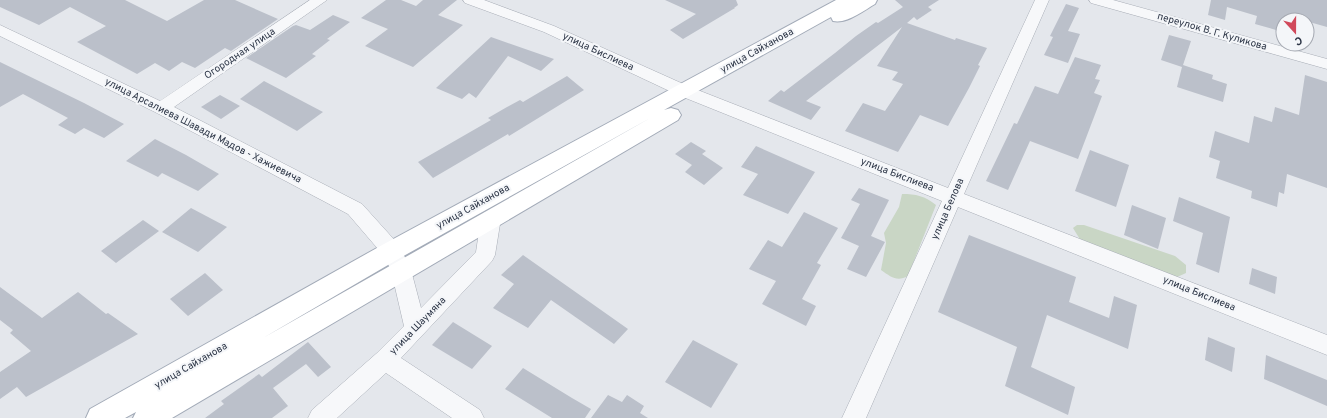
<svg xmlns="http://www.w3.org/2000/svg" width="1327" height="418" font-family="Overpass,sans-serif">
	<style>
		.green { fill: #c9d6c5 }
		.building { fill: #bbc0ca }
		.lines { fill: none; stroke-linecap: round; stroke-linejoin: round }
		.minor-casing { stroke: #a9aeb7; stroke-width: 1 }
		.major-casing { stroke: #a3abb8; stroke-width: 2 }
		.minor { fill: #f7f8fa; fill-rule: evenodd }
		.major { fill: #fff; fill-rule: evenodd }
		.labels { text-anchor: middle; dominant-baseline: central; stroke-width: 4; stroke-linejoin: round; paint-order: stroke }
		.street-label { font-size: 10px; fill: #2b3445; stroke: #f4f6f9 }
	</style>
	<rect width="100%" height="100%" fill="#e4e7ec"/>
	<g class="green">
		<path d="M 902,194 C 916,194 925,196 936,205 L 908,276 C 897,282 891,277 881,270 L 886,243 L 884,233 L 899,207 Z"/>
		<polygon points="1077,225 1084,225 1175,256 1186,265 1186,273 1175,278 1081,241 1073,228"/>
	</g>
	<g class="building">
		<polygon points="0,0 125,0 167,21 204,0 235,0 278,19 231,51 225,48 195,68 182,62 169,71 155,63 137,74 77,42 106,26 70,7 39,25 0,7"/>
		<polygon points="386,0 401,0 416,6 423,0 457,0 438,15 463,25 413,67 365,46 388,29 361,18"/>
		<polygon points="665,0 736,0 738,5 734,8 735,8 683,39 670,30 696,14"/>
		<polygon points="895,0 939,0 928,7 932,10 917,20 914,17 907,23 955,40 956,38 987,48 978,65 980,66 969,88 948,126 920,115 898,152 845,131 863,103 885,111 903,84 892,80 898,72 877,66 902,27 806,101 821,107 811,120 768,101 781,90 784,92 835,53 856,36 876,22 878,23 903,7"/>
		<polygon points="1211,0 1327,0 1327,27 1288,16 1287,20 1283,20 1283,32 1255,24 1257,16 1227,7 1225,20 1208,15"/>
		<polygon points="1066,4 1079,8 1068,31 1080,34 1068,63 1044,55 1053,37 1050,36"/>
		<polygon points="333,15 350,22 327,39 330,40 312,54 316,56 286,78 246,58 293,26 296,25 310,30"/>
		<polygon points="1169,35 1191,41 1183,65 1213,75 1212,79 1227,84 1223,102 1177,87 1182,67 1161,60"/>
		<polygon points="491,37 554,59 541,71 508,56 476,98 469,93 462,99 436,88"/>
		<polygon points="1075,57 1101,65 1095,79 1100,80 1094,93 1102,96 1078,159 1030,141 1008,190 986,181 1014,123 1017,124 1035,86 1058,94"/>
		<polygon points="0,62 84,103 124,124 104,138 84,128 75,134 58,125 68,118 23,94 0,107"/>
		<polygon points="1305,75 1327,82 1327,188 1287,174 1284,194 1279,192 1277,207 1251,198 1252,191 1216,178 1220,161 1209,157 1215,131 1249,143 1254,116 1272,122 1275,107 1299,115"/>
		<polygon points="567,76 584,90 509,136 508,134 433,178 418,162 491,120 488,118 507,107 520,100 523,102"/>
		<polygon points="264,81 323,112 297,131 240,99"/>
		<polygon points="220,95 240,106 221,119 201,107"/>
		<polygon points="155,139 186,155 219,174 198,191 162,173 158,177 126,161"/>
		<polygon points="691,142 706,151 702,154 723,168 704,185 685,172 692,165 675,154"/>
		<polygon points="756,146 815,172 788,214 743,195 758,174 741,167"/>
		<polygon points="1090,150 1129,165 1116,207 1075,191"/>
		<polygon points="859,188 889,200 871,236 885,242 866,277 847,269 859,246 841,238 860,204 851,200"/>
		<polygon points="1179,197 1230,217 1219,273 1196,264 1203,233 1173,221"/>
		<polygon points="1132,205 1166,218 1158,249 1124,235"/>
		<polygon points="191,208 227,227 198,252 162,232"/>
		<polygon points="804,212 838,228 817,263 821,265 802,299 816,306 806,326 762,304 776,281 749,269 768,240 782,247"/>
		<polygon points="143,220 159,231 116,263 101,251"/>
		<polygon points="969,235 1076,277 1069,302 1109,318 1114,296 1137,305 1128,349 1047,315 1031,367 1075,387 1068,415 1005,386 1017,347 938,312"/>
		<polygon points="523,255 628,329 614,344 551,300 528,328 493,308 514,284 501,275"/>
		<polygon points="1252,268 1277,277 1275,294 1249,284"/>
		<polygon points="205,273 223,290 188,316 170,299"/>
		<polygon points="0,287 42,318 78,292 106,314 108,313 138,334 26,397 17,387 0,399 0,372 31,351 10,333 13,330 0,320"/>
		<polygon points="453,322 492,346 472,369 432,345"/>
		<polygon points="1208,337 1235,348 1232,372 1205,360"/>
		<polygon points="693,340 738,364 711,408 665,382"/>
		<polygon points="308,342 331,367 318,377 306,364 273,388 288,406 272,418 205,418 224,404 221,401 259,374 262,377"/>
		<polygon points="1266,355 1327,380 1327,406 1264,379"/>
		<polygon points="523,368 572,398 591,409 585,418 552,418 505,389"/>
		<polygon points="608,395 622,402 627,395 644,406 640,413 648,418 591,418"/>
	</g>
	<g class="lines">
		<defs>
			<g id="minor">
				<polygon points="310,0 327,0 174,107 362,204 399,245 411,270 421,308 476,252 481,218 484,213 491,210 498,213 501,218 495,255 492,261 401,358 480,410 484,418 452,418 386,373 337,418 308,418 312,410 377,353 404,326 391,270 384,256 348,214 155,112 0,36 0,25 160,101"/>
				<polygon points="463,0 484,0 554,26 690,87 948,188 1035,0 1049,0 964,194 1327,335 1327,355 958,207 866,418 842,418 942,201 678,95 544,32 465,3"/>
				<polygon points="1089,0 1113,0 1327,59 1327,69 1091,3"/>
			</g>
			<path id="major" d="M 836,0 L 877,0 L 875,4 C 863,11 847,24 833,21 L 831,17 L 664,110 L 671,108 L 678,110 L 681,115 L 678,120 L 172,418 L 133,418 L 136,412 L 125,418 L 86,418 L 90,409 L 384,244 ZM 652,117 L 263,338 L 400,258 Z"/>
		</defs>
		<use href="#minor" class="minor-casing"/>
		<use href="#major" class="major-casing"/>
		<use href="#minor" class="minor"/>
		<use href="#major" class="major"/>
	</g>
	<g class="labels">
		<g class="street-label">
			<text transform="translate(1212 32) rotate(16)">переулок В. Г. Куликова</text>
			<text transform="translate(757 51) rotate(-29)">улица Сайханова</text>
			<text transform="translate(598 52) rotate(25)">улица Бислиева</text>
			<text transform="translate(240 54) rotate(-34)">Огородная улица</text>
			<text transform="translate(203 131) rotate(27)">улица Арсалиева Шавади Мадов - Хажиевича</text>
			<text transform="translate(897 175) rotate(21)">улица Бислиева</text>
			<text transform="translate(473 207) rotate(-29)">улица Сайханова</text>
			<text transform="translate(948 209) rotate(-66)">улица Белова</text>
			<text transform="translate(1199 294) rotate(22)">улица Бислиева</text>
			<text transform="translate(418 326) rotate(-46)">улица Шаумяна</text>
			<text transform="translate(191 366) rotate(-30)">улица Сайханова</text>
		</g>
	</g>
	<g transform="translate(1295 32) rotate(159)"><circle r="19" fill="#f4f6f9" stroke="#a4a8b1"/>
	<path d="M0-3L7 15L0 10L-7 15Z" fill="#d1495b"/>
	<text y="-6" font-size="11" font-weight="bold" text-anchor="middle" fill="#2b3445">С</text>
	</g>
</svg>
